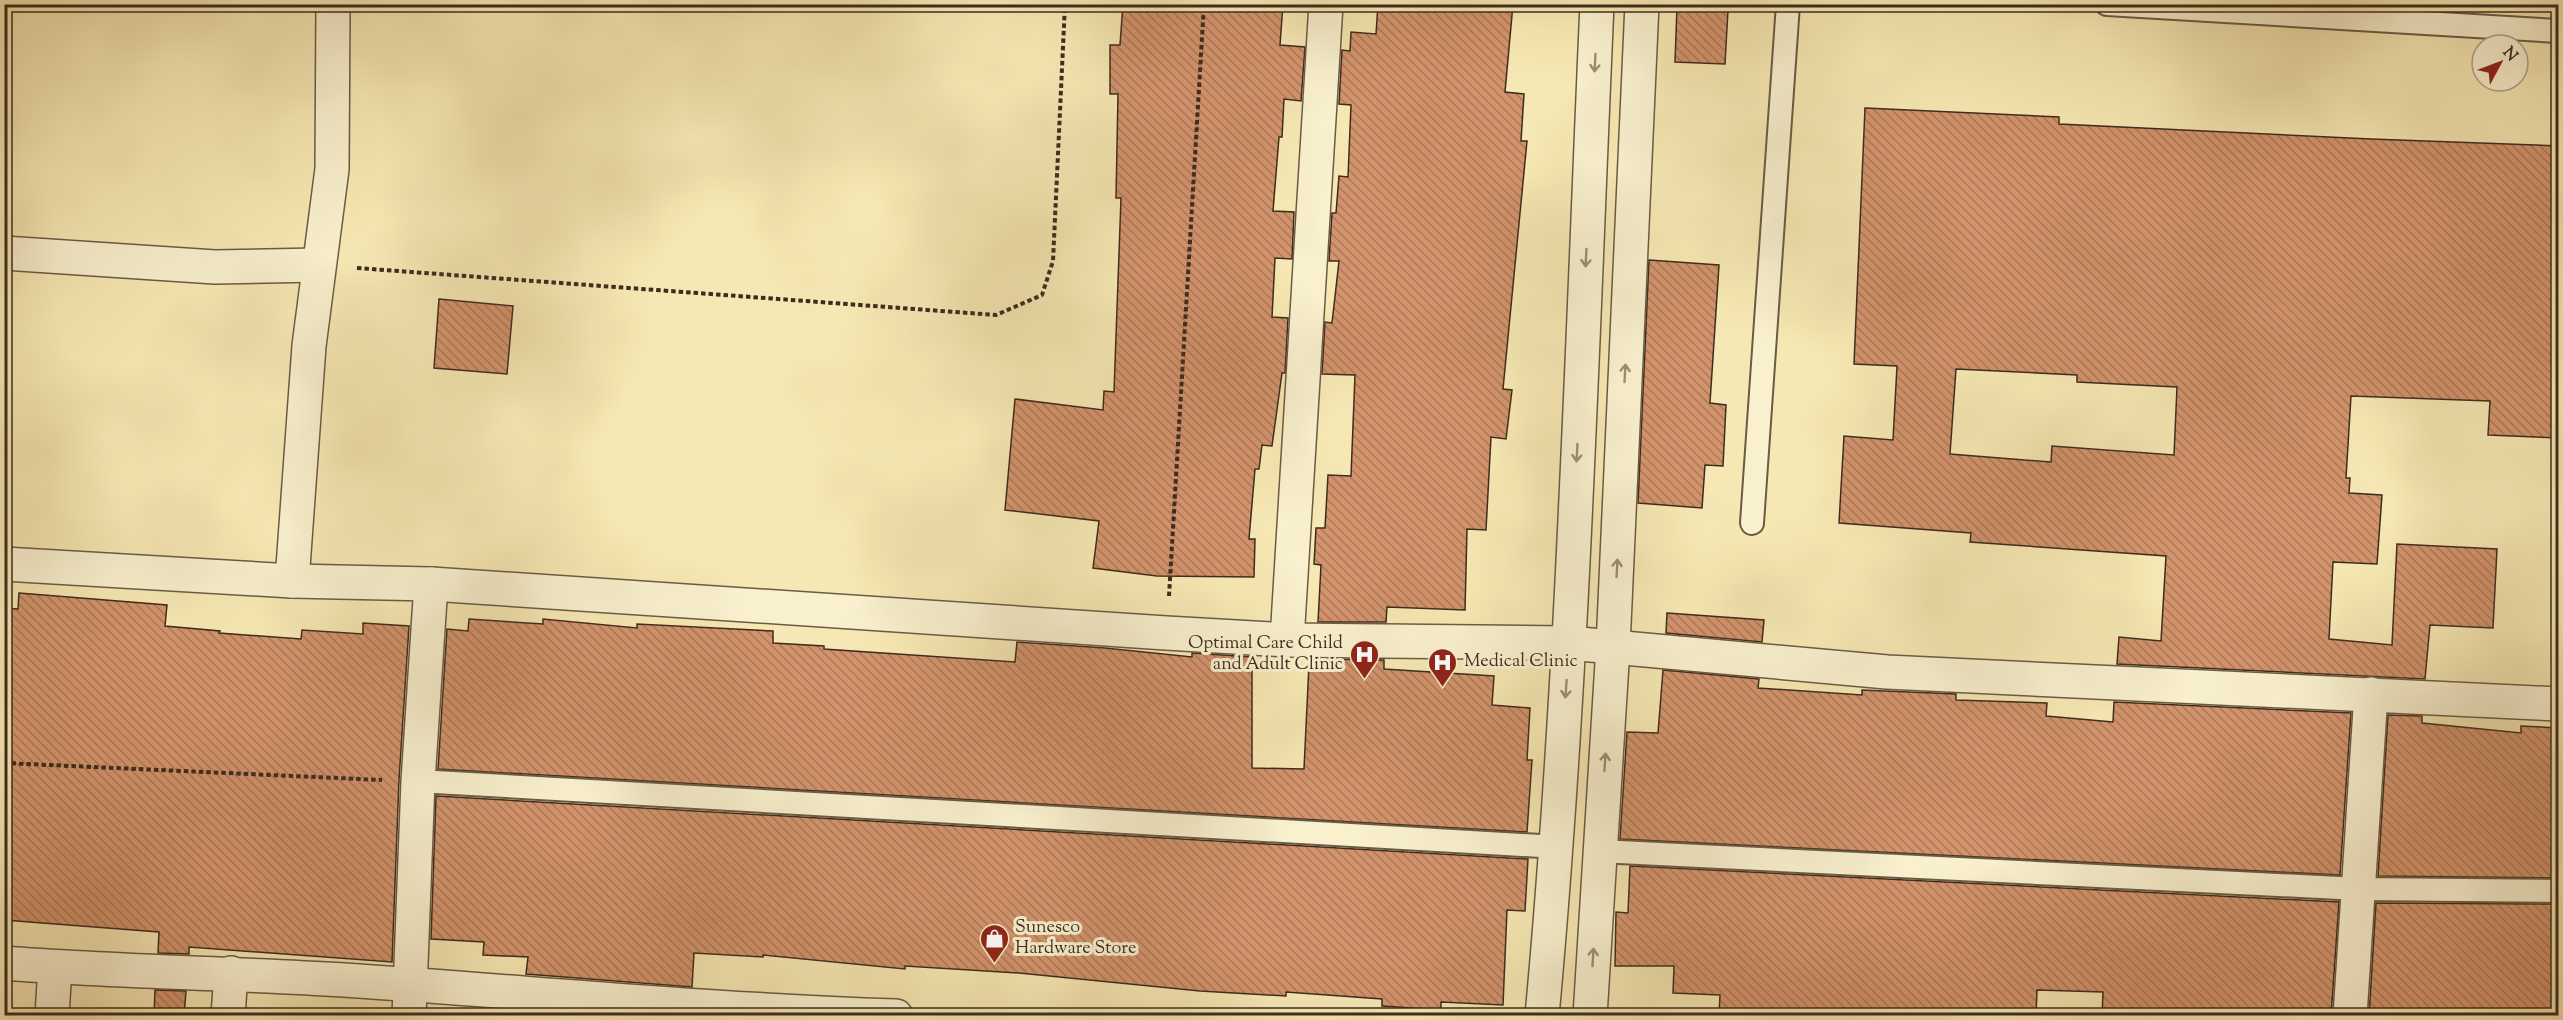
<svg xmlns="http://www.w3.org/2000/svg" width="2563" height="1020" font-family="'Sorts Mill Goudy',serif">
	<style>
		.building { fill: url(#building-back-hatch); stroke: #3d2c1e; stroke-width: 1.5; fill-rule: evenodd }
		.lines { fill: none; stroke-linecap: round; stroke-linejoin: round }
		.service-casing { stroke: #6b5b44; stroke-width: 26 }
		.minor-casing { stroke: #6b5b44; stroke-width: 36 }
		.tertiary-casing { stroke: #6b5b44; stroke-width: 36 }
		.path { stroke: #3d2c1e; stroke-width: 4; stroke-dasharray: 4.5 3; stroke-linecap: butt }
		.service { stroke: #f9f0ce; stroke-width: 22 }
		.minor { stroke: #f9f0ce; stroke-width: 33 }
		.tertiary { stroke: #f9f0ce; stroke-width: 33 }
		.oneway { stroke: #9b8e76 }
		.labels { text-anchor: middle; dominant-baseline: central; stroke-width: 6; stroke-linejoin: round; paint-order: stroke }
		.poi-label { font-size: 18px; fill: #3d2c1e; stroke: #f9f0ce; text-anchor: start }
	</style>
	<defs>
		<pattern id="building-back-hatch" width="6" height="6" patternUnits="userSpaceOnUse" patternTransform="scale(1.5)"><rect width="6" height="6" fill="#d3936c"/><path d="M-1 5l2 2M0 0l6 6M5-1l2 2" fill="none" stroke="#ac7858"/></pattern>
	</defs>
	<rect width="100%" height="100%" fill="#f6e8b4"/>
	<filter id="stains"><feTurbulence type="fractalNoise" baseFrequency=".00333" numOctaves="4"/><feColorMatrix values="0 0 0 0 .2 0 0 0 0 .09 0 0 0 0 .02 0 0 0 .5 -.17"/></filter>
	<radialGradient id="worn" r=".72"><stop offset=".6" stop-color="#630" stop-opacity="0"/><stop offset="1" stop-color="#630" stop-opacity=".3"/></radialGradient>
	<g class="building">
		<polygon points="1123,4 1283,4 1280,45 1305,47 1301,101 1284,99 1282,137 1279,137 1273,211 1294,212 1292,259 1275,258 1272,317 1288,318 1285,373 1282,373 1272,446 1262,445 1259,469 1255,469 1249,539 1255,539 1254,577 1157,576 1093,568 1099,521 1005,510 1015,399 1103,410 1104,391 1114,392 1121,198 1116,198 1118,94 1110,94 1110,45 1120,45"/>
		<polygon points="1378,4 1513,4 1505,92 1524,94 1521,141 1527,141 1503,389 1512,390 1506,439 1491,437 1486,530 1467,529 1465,610 1387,607 1386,622 1318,622 1321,565 1314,564 1316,528 1325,528 1328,475 1351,476 1355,375 1322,374 1325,322 1332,323 1339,261 1329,261 1332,213 1336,213 1339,176 1348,177 1351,105 1339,104 1342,50 1350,51 1351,32 1376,34"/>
		<polygon points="1677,7 1728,10 1725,64 1675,62"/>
		<path d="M 1865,108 L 2059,117 L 2059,124 L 2371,139 L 2559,146 L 2559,438 L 2488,435 L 2490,401 L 2351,396 L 2346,478 L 2350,478 L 2349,493 L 2382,495 L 2377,564 L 2333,562 L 2329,639 L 2392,645 L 2397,544 L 2497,549 L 2493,628 L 2430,625 L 2425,679 L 2117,664 L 2119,637 L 2161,641 L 2166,556 L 1970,542 L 1971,533 L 1839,523 L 1844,436 L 1893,440 L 1897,366 L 1854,364 ZM 1956,369 L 2077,375 L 2077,382 L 2177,387 L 2174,455 L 2052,446 L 2051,462 L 1950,454 Z"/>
		<polygon points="1649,260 1719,265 1710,403 1726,405 1723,466 1705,465 1702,508 1638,503"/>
		<polygon points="439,299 513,306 507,374 434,368"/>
		<polygon points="19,593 167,605 165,626 220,631 219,633 301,639 302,630 363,634 363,623 409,626 399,780 392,962 189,947 189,954 158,953 159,932 4,920 4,608 18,609"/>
		<polygon points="1667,613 1764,620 1762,642 1666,633"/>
		<polygon points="469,619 543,624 543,619 637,628 637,624 773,631 773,643 824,646 824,649 1015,662 1017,642 1105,648 1192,657 1192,653 1252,657 1252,768 1304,769 1309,664 1316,664 1317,659 1384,660 1384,669 1494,676 1492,705 1530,708 1527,760 1532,760 1527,832 438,769 447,629 468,631"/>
		<polygon points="1663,670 1759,679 1758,688 1862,695 1862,690 1956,694 1956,700 2047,703 2046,716 2113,722 2114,702 2351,713 2340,875 1620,839 1627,732 1658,733"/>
		<polygon points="2388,715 2422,716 2422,723 2521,733 2521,726 2559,728 2559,878 2378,876"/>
		<polygon points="436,796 1528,859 1525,911 1507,910 1503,1005 1441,1002 1441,1010 1382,1006 1382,999 1286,992 1286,996 1200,991 1019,973 905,966 905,969 763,955 763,957 694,953 692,987 526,974 528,957 483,955 484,942 431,939"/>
		<polygon points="1630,866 2339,902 2331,1016 2102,1016 2103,992 2037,990 2036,1016 1719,1014 1720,995 1673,993 1674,966 1615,966 1616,912 1628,913"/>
		<polygon points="2376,903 2559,904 2552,1016 2369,1016"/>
		<polygon points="155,990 186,991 184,1016 154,1016"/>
	</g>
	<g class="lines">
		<defs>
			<g id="service">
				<polyline points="2107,4 2558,31"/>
				<polyline points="1752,523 1788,4"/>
				<polyline points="418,781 1558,847"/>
				<polyline points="1599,851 2359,889 2558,891"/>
			</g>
			<g id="minor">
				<polyline points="4,253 215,267 318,265"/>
				<polyline points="4,564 292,581 431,584 1166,633 1287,640 1569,643 1887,672 2558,704"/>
				<polyline points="292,581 309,346 332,169 333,4"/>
				<polyline points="1287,640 1326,4"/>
				<path d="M 4,963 C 117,972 231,973 344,980 C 528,992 712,1010 896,1016"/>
				<polyline points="52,1016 55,967"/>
				<polyline points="228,1016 231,973"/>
				<polyline points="409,1016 418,781 431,584"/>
				<polyline points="2350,1016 2371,694"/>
			</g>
			<g id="tertiary">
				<path d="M 1542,1016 C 1573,680 1582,342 1597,4"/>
				<polyline points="1590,1016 1613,647 1642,4"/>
			</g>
		</defs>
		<use href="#service" class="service-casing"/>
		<use href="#minor" class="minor-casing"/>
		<use href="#tertiary" class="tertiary-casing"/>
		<g class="path">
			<polyline points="357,268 996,315 1042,295 1053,261 1065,4"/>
			<polyline points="1169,596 1204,4"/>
			<polyline points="4,763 382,780"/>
		</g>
		<use href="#service" class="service"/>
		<use href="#minor" class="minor"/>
		<use href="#tertiary" class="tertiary"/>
	</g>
	<defs><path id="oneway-shaft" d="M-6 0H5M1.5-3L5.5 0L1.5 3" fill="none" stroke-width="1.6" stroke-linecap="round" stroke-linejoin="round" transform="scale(1.5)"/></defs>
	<g class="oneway">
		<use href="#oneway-shaft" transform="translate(1595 63) rotate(93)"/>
		<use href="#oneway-shaft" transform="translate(1586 258) rotate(93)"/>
		<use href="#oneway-shaft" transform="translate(1625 373) rotate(-87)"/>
		<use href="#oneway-shaft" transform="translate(1577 453) rotate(93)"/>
		<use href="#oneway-shaft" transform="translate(1617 568) rotate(-87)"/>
		<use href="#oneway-shaft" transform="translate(1566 689) rotate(94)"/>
		<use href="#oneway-shaft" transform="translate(1605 762) rotate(-86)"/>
		<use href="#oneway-shaft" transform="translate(1593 957) rotate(-87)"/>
	</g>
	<defs>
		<symbol id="hospital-pin" viewBox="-11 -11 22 30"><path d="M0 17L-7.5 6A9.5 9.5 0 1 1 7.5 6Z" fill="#8f2418" stroke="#f9f0ce"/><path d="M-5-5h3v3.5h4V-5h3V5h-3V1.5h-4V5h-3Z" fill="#fff"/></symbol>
		<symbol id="shop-pin" viewBox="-11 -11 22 30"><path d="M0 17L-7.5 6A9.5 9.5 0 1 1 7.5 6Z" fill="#8f2418" stroke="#f9f0ce"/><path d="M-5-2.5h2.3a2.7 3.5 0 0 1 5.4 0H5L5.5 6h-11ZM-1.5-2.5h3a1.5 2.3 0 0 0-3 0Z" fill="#fff"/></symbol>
	</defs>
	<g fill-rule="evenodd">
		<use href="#hospital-pin" x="1348" y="638" width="33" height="45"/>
		<use href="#hospital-pin" x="1426" y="646" width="33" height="45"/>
		<use href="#shop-pin" x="978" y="922" width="33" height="45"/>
	</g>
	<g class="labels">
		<g class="poi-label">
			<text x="1343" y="644" text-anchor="end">Optimal Care Child<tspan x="1343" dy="21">and Adult Clinic</tspan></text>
			<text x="1464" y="662">Medical Clinic</text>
			<text x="1015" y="928">Sunesco<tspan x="1015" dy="21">Hardware Store</tspan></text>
		</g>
	</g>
	<rect width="2563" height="1020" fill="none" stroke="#f6e8b4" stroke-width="24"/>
	<rect x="6" y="6" width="2551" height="1008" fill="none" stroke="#3d2c1e" stroke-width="3"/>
	<rect x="12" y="12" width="2539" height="996" fill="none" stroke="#3d2c1e" stroke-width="1.5"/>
	<g transform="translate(2500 63) rotate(49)"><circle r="28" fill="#f9f0ce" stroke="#aea288" stroke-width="1.5"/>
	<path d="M0-4.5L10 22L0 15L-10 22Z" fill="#8f2418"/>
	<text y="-9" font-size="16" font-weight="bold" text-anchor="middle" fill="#3d2c1e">N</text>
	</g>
	<rect width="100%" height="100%" filter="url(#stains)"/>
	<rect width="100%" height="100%" fill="url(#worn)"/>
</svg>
